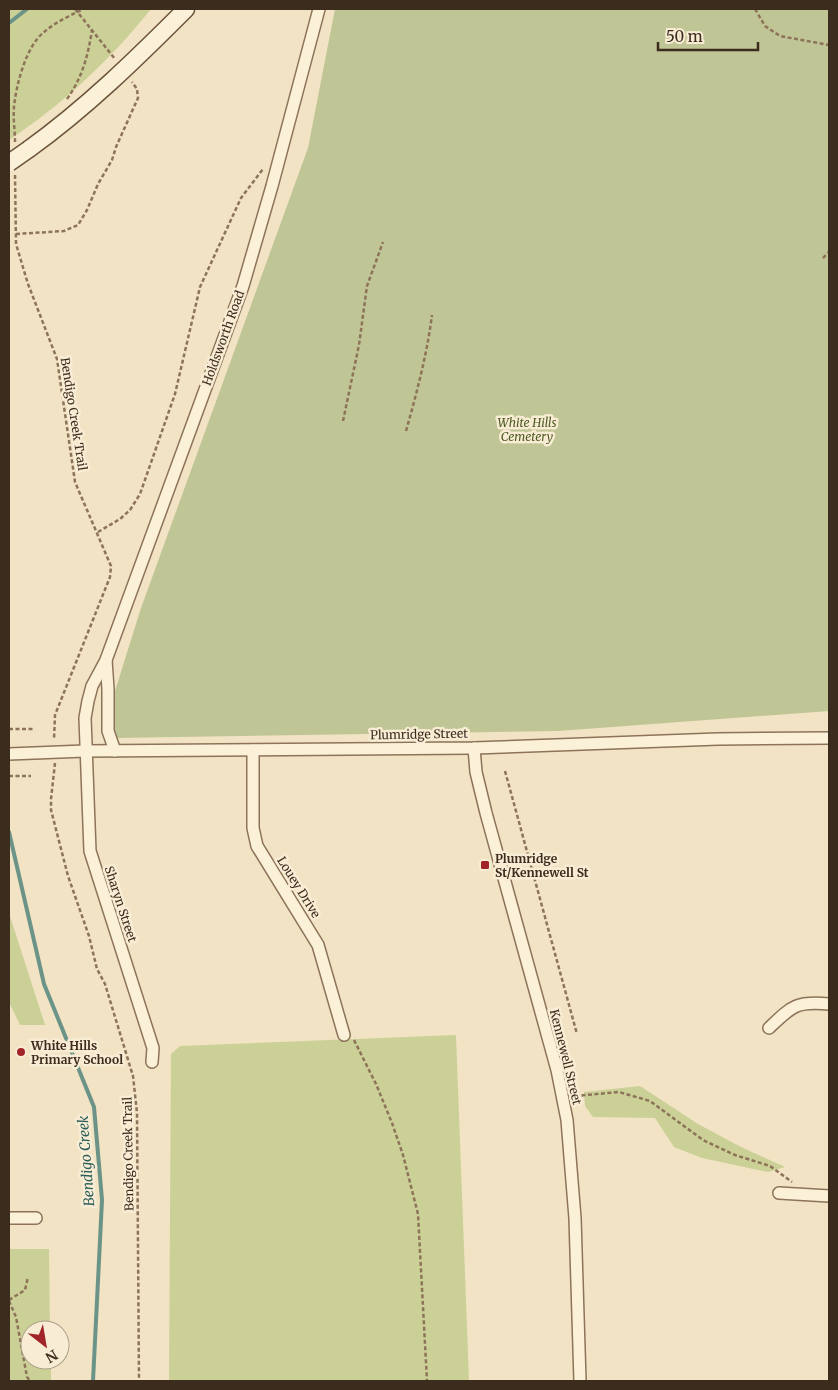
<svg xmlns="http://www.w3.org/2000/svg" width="838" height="1390" font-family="Merriweather,serif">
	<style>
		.green { fill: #cbd096 }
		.cemetery { fill: #c0c596 }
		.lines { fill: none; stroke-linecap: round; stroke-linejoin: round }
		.stream { stroke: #6c9388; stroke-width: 4 }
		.street-casing { stroke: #8d7359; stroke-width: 14 }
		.secondary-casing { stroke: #6f543c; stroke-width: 19 }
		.path { stroke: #8d7359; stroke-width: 2.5; stroke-dasharray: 4 2.5; stroke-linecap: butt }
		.street { stroke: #fbf0d8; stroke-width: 11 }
		.secondary { stroke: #fbf0d8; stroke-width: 16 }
		.secondary-bridge-casing { stroke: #6f543c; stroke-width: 19; stroke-linecap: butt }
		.secondary-bridge { stroke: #fbf0d8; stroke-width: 16 }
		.poi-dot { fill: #a02428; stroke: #f8edd4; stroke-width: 2 }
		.labels { text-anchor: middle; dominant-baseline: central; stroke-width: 5; stroke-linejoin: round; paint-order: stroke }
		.street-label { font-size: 12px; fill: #3c2c1e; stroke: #f8edd4 }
		.park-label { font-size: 12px; font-style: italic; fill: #4d5a23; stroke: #f8edd4 }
		.poi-label { font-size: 12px; font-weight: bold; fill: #3c2c1e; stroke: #f8edd4; text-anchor: start }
		.water-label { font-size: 14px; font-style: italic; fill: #2c5d59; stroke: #f8edd4 }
	</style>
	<rect width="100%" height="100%" fill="#f1e3c4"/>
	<g class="green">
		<path d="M 9,9 L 151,9 C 111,59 62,105 9,140 Z"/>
		<polygon points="9,913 45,1025 20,1025 9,1002"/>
		<polygon points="456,1035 469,1381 169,1381 171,1054 180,1046"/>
		<polygon points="640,1086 698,1124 741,1147 785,1167 768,1172 702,1158 674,1147 655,1118 593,1117 585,1106 584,1092"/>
		<polygon points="9,1249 49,1249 50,1330 30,1330 30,1360 51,1360 51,1381 9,1381"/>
	</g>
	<polygon class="cemetery" points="335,9 829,9 829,711 558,731 115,738 115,691 141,608 308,148"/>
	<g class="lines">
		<g class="stream">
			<polyline points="9,23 27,9"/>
			<polyline points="9,832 44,984 94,1107 102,1200 93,1381"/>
		</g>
		<defs>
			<g id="street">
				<polyline points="106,660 108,689 108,731 115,751"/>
				<polyline points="474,748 476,772 486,813 557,1070 567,1120 575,1218 580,1381"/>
				<polyline points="253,750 253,828 257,846 318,945 344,1035"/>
				<polyline points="9,754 85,751 474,748 718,739 829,738"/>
				<path d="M 769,1028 C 792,1006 796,1001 829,1004"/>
				<polyline points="152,1062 153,1048 90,851 85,718 88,701 92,686 106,660 243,286 272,186 319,9"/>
				<polyline points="779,1193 829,1196"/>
				<polyline points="9,1218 36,1218"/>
			</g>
			<path id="secondary" d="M 29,149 C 86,108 136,59 186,9"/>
		</defs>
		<use href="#street" class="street-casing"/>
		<use href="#secondary" class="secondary-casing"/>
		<g class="path">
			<polyline points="75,9 115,59"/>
			<polyline points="755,9 765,26 780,36 829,45"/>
			<path d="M 67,99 C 82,78 88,56 92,30"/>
			<path d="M 15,142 C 15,131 13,119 14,107 C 16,85 26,47 43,33 C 55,22 70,16 83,9"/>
			<polyline points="15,175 16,244 28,284 57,359 75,482 111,566 110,577 55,715 54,740"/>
			<polyline points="16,234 64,231 78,225 87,210 98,184 112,160 116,147 138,98 137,89 132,82"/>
			<polyline points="823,258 829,252"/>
			<polyline points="343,421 359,345 367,286 383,242"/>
			<path d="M 406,431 C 417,392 427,354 432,315"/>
			<polyline points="98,532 120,519 130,510 140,494 175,394 200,287 241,198 263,169"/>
			<polyline points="9,729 33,729"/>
			<polyline points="55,763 51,799 51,810 68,876 89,936 97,969 105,984 133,1076 137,1113 139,1381"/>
			<polyline points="505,771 577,1034"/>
			<polyline points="9,776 31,776"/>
			<polyline points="354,1040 376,1084 392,1123 403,1155 418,1214 427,1381"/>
			<polyline points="575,1096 619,1092 650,1101 703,1140 735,1155 770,1166 792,1182"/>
			<polyline points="9,1300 25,1290 28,1277"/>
			<polyline points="9,1301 16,1317 27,1377 30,1381"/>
		</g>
		<use href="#street" class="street"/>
		<use href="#secondary" class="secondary"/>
		<defs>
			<polyline id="secondary-bridge" points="9,163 29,149"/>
		</defs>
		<use href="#secondary-bridge" class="secondary-bridge-casing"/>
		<use href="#secondary-bridge" class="secondary-bridge"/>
	</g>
	<g class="poi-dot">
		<rect x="480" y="860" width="10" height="10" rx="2.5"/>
		<circle cx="21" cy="1052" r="5"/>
	</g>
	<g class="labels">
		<g class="street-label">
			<text transform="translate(223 338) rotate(-70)">Holdsworth Road</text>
			<text transform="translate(74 414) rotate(81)">Bendigo Creek Trail</text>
			<text transform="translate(419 734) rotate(-1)">Plumridge Street</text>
			<text transform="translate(299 887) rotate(58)">Louey Drive</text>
			<text transform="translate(121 904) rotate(72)">Sharyn Street</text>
			<text transform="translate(566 1057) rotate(76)">Kennewell Street</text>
			<text transform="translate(128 1154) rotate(-91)">Bendigo Creek Trail</text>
		</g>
		<g class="park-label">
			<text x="527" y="422">White Hills<tspan x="527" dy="14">Cemetery</tspan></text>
		</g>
		<g class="poi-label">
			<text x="495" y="858">Plumridge<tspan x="495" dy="14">St/Kennewell St</tspan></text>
			<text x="31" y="1045">White Hills<tspan x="31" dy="14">Primary School</tspan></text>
		</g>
		<g class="water-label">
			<text transform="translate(86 1161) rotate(-94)">Bendigo Creek</text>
		</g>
	</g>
	<rect width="838" height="1390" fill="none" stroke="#3c2c1e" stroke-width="20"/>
	<g transform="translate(45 1345) rotate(149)"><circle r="24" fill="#f8edd4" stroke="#ada08b"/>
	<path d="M0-4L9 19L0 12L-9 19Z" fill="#a02428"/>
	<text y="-8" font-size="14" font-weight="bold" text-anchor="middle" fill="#3c2c1e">N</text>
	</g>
	<path d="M658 42v8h100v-8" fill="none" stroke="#3c2c1e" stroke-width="2.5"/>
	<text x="666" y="42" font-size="15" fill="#3c2c1e" stroke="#f8edd4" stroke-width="4" paint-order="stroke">50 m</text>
</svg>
